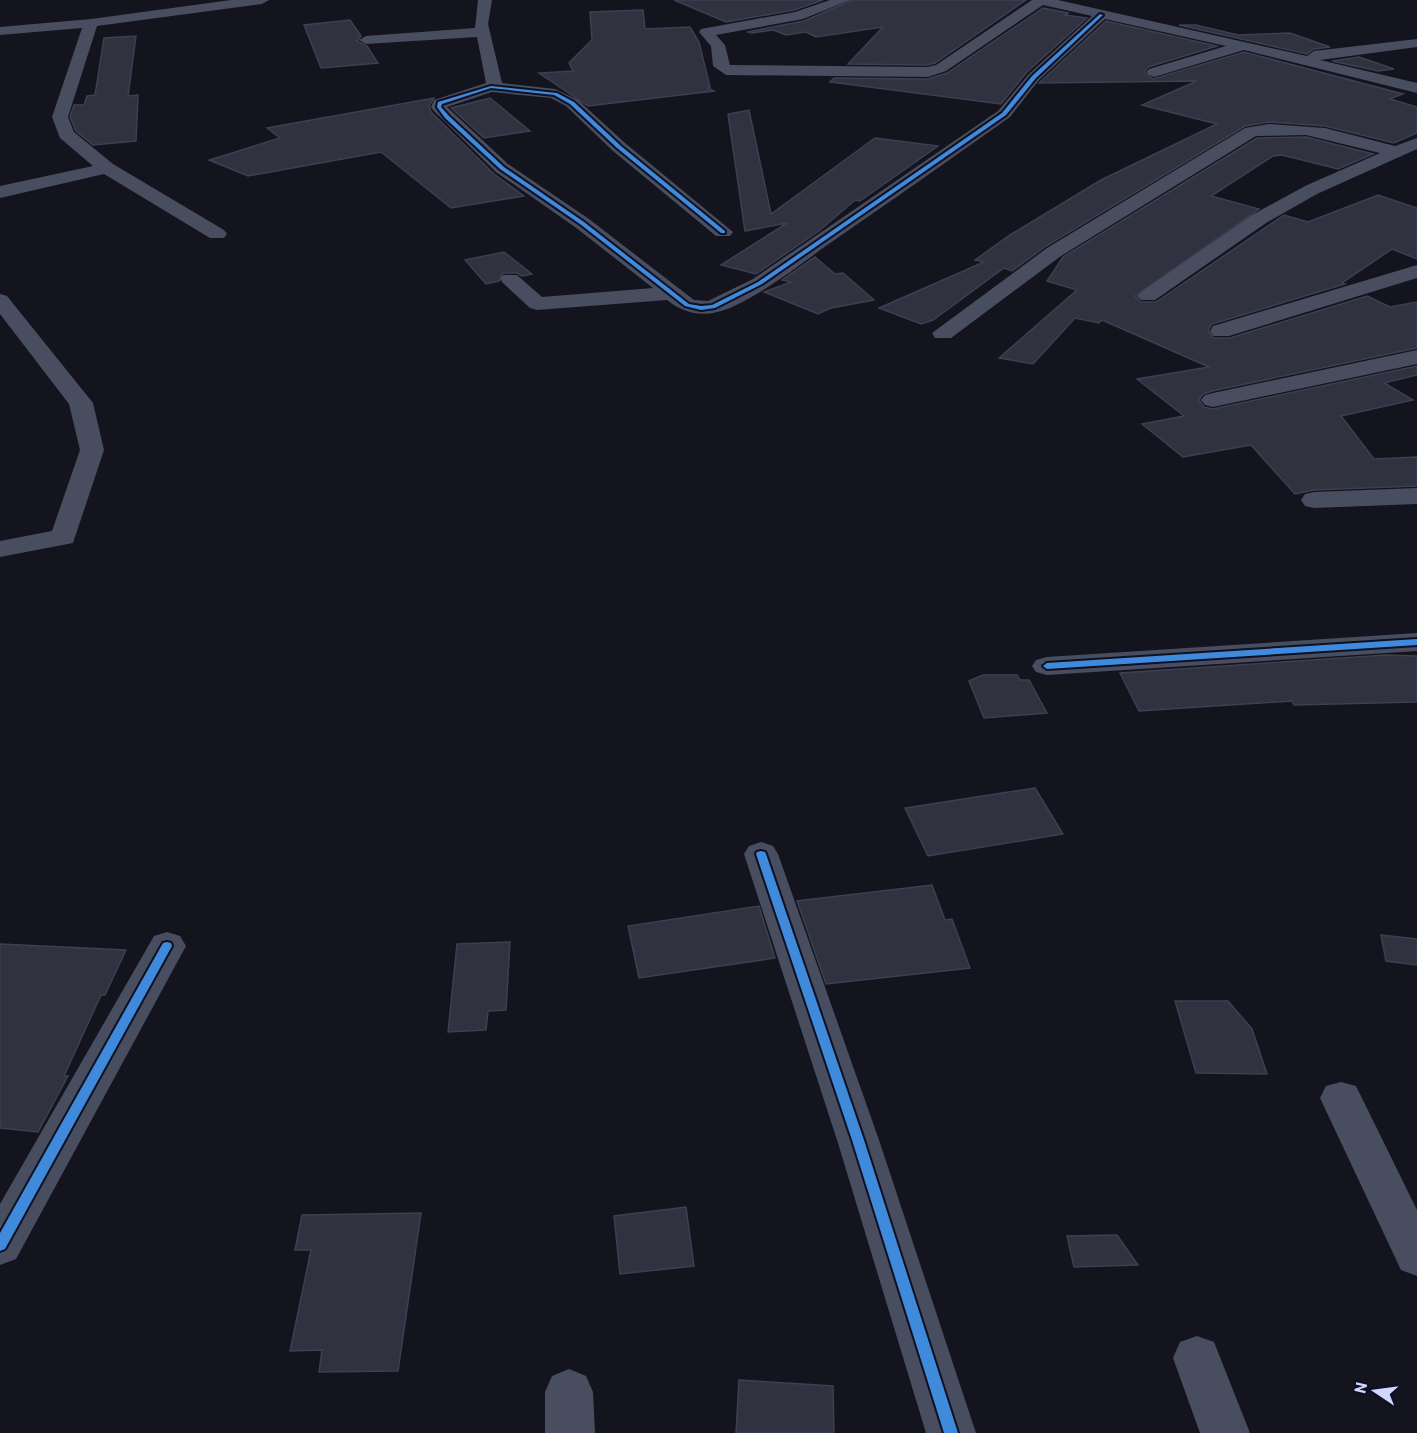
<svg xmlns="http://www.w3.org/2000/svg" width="1417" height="1433" font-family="Barlow,sans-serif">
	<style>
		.building { fill: #313240; stroke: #3d3f52; stroke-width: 1.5 }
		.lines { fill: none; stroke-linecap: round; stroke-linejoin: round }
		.street { fill: #484d5f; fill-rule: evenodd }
		.cycleway-casing { stroke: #0e1023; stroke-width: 4 }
		.cycleway { fill: #408adc; fill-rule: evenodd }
	</style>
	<rect width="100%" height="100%" fill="#13141e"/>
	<g class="building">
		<polygon points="674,0 823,0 794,10 726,22"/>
		<polygon points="852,0 1026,0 935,63 927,65 848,64 883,27 816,37 806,32 786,35 773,30 752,33 747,32 804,21"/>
		<polygon points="1043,8 1068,13 1065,15 1087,18 1027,72 1001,104 830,82 834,78 928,79 947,73"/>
		<polygon points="643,10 645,29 690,27 699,42 710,87 708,88 714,91 588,106 539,73 573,71 569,63 592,40 590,12"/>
		<polygon points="350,20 361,36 357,41 367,46 378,63 321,68 304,25"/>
		<polygon points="1106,21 1217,46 1148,67 1144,72 1153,79 1244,52 1403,94 1390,99 1417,107 1417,133 1394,143 1325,126 1269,122 1245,126 1046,246 1012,271 1004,268 933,320 921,324 879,308 984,262 975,260 1010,235 1101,180 1217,124 1142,105 1197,81 1039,83"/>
		<polygon points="1179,25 1196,25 1238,35 1290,33 1330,47 1314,49 1307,54"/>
		<polygon points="136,36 128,96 138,95 136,141 93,145 76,131 70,117 74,105 84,105 87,96 95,95 104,38"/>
		<polygon points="1359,57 1394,69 1378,71 1332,61"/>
		<polygon points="434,98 429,106 431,112 494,174 524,196 451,208 381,152 248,176 209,160 280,138 267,128"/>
		<polygon points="490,98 530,131 484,138 451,108"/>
		<polygon points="749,110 771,214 875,138 938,146 860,201 855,200 819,231 756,274 721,265 787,223 745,231 728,114"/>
		<polygon points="1306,137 1373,154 1338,169 1282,155 1273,156 1211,196 1259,209 1135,296 1141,302 1156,302 1284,215 1308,222 1378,195 1417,208 1417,259 1392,249 1342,283 1345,284 1212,324 1208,330 1213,338 1230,338 1367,296 1390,307 1417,302 1417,348 1212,391 1203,394 1199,400 1204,407 1213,409 1417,366 1417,375 1384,383 1413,400 1341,416 1374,459 1417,457 1417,486 1314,490 1295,494 1251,445 1183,457 1142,424 1184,416 1137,379 1209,367 1102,320 1099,323 1075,318 1033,364 999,358 1077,290 1047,281 1063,257 1257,138"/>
		<polygon points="504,252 532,274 522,276 517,273 503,273 499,281 486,284 465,260"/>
		<polygon points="815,257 835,274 843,273 874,300 831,308 818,314 764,292 791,282 782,280"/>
		<polygon points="1386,655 1417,656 1417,702 1294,705 1292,701 1139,711 1120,673"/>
		<polygon points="983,675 1017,675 1020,680 1029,680 1047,713 984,718 969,681"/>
		<polygon points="1035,788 1063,834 928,856 905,808"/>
		<polygon points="932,885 945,920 952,919 970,968 826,984 797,901"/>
		<polygon points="759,906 775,958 639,978 628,926"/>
		<polygon points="1381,935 1417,939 1417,965 1386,961"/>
		<polygon points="510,942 506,1010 488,1011 486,1030 448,1032 457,944"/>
		<polygon points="0,944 126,950 105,995 101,995 64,1076 68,1076 38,1132 0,1128"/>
		<polygon points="1175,1001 1228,1001 1252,1029 1267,1074 1196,1073"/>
		<polygon points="686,1207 694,1266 620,1274 614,1216"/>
		<polygon points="421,1213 398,1371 319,1372 322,1350 290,1351 311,1250 295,1250 302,1215"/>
		<polygon points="1117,1235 1138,1265 1074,1267 1067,1236"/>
		<polygon points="739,1380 833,1386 834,1433 736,1433"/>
	</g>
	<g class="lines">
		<g class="street">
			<polygon points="231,0 269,0 262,4 97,26 68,117 74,132 113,164 224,230 227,234 224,238 210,238 104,174 0,198 0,186 93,166 60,138 52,117 82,28 0,35 0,27 91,19"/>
			<path d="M 478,0 L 492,0 L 488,24 L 502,83 L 555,89 L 578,100 L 625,143 L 733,232 L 730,236 L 716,236 L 613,151 L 566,106 L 551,98 L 492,92 L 447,107 L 508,164 L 589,219 L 694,300 L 708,301 L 753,279 L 998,111 L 1029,74 L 1092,16 L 1043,5 L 946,71 L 928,77 L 726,75 L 713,66 L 711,46 L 699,32 L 701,29 L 795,12 L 830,0 L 850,0 L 803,19 L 716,35 L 725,45 L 730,65 L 927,67 L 936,65 L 1032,0 L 1058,0 L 1307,56 L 1314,51 L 1417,39 L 1417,47 L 1320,60 L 1417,83 L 1417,93 L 1244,50 L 1154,77 L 1149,75 L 1146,72 L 1149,69 L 1226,46 L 1105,19 L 1039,80 L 1010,117 C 948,161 885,205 823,248 C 797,267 744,308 713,313 C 696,316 681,311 667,300 L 537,310 L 530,308 L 503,283 L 500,279 L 503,275 L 517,275 L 542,297 L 653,288 L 575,227 L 496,172 L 433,110 L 431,107 L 434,100 L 486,83 L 477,37 L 366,44 L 359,40 L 366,36 L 475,28 Z"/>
			<polygon points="1269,124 1325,128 1395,146 1417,138 1417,149 1317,194 1266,223 1155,300 1141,300 1137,296 1141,292 1252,215 1305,186 1380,153 1306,135 1256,136 1061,256 951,338 935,338 932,333 1047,248 1245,128"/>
			<polygon points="1417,265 1417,278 1229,336 1213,336 1210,331 1213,326"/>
			<polygon points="0,294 7,296 93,403 104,450 73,543 0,557 0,541 52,531 80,450 69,404 0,314"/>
			<polygon points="1417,350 1417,364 1213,407 1205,405 1201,400 1205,395 1213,393"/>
			<polygon points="1417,488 1417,504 1314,508 1305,506 1301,500 1305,494 1314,492"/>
			<polygon points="1417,633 1417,651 1047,675 1036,672 1032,666 1036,660 1047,657"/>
			<polygon points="761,842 773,846 778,854 879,1140 976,1433 926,1433 837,1140 744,854 749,846"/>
			<polygon points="167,932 180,936 186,946 16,1259 0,1265 0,1204 154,936"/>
			<polygon points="1341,1082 1356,1086 1417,1210 1417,1276 1401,1270 1320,1098 1326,1086"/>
			<polygon points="1197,1336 1214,1342 1250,1433 1200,1433 1173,1358 1180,1342"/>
			<polygon points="569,1369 586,1376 593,1392 595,1433 545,1433 545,1392 552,1376"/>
		</g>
		<defs>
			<g id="cycleway">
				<polygon points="1100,14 1103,15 1036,78 1006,115 762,284 715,308 701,310 685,306 580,224 500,169 445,118 437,107 438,102 491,86 557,93 574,102 621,146 725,231 725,233 721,233 617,148 570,104 554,95 491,88 442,104 441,107 449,116 504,167 584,222 689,304 701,306 712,305 758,282 1002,113 1032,76"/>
				<polygon points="1417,639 1417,645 1047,669 1043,666 1047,663"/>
				<polygon points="761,851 765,852 766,854 864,1140 958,1433 944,1433 852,1140 756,854 757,852"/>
				<polygon points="167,942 171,943 172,946 5,1249 0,1251 0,1233 163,943"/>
			</g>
		</defs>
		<use href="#cycleway" class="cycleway-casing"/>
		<use href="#cycleway" class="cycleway"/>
	</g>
	<g transform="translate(1375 1391) rotate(283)" stroke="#0e1023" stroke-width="4.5" paint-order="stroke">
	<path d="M0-4.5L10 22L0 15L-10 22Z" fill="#d1d8ff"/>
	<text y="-9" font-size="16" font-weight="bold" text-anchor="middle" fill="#d1d8ff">N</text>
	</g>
</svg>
